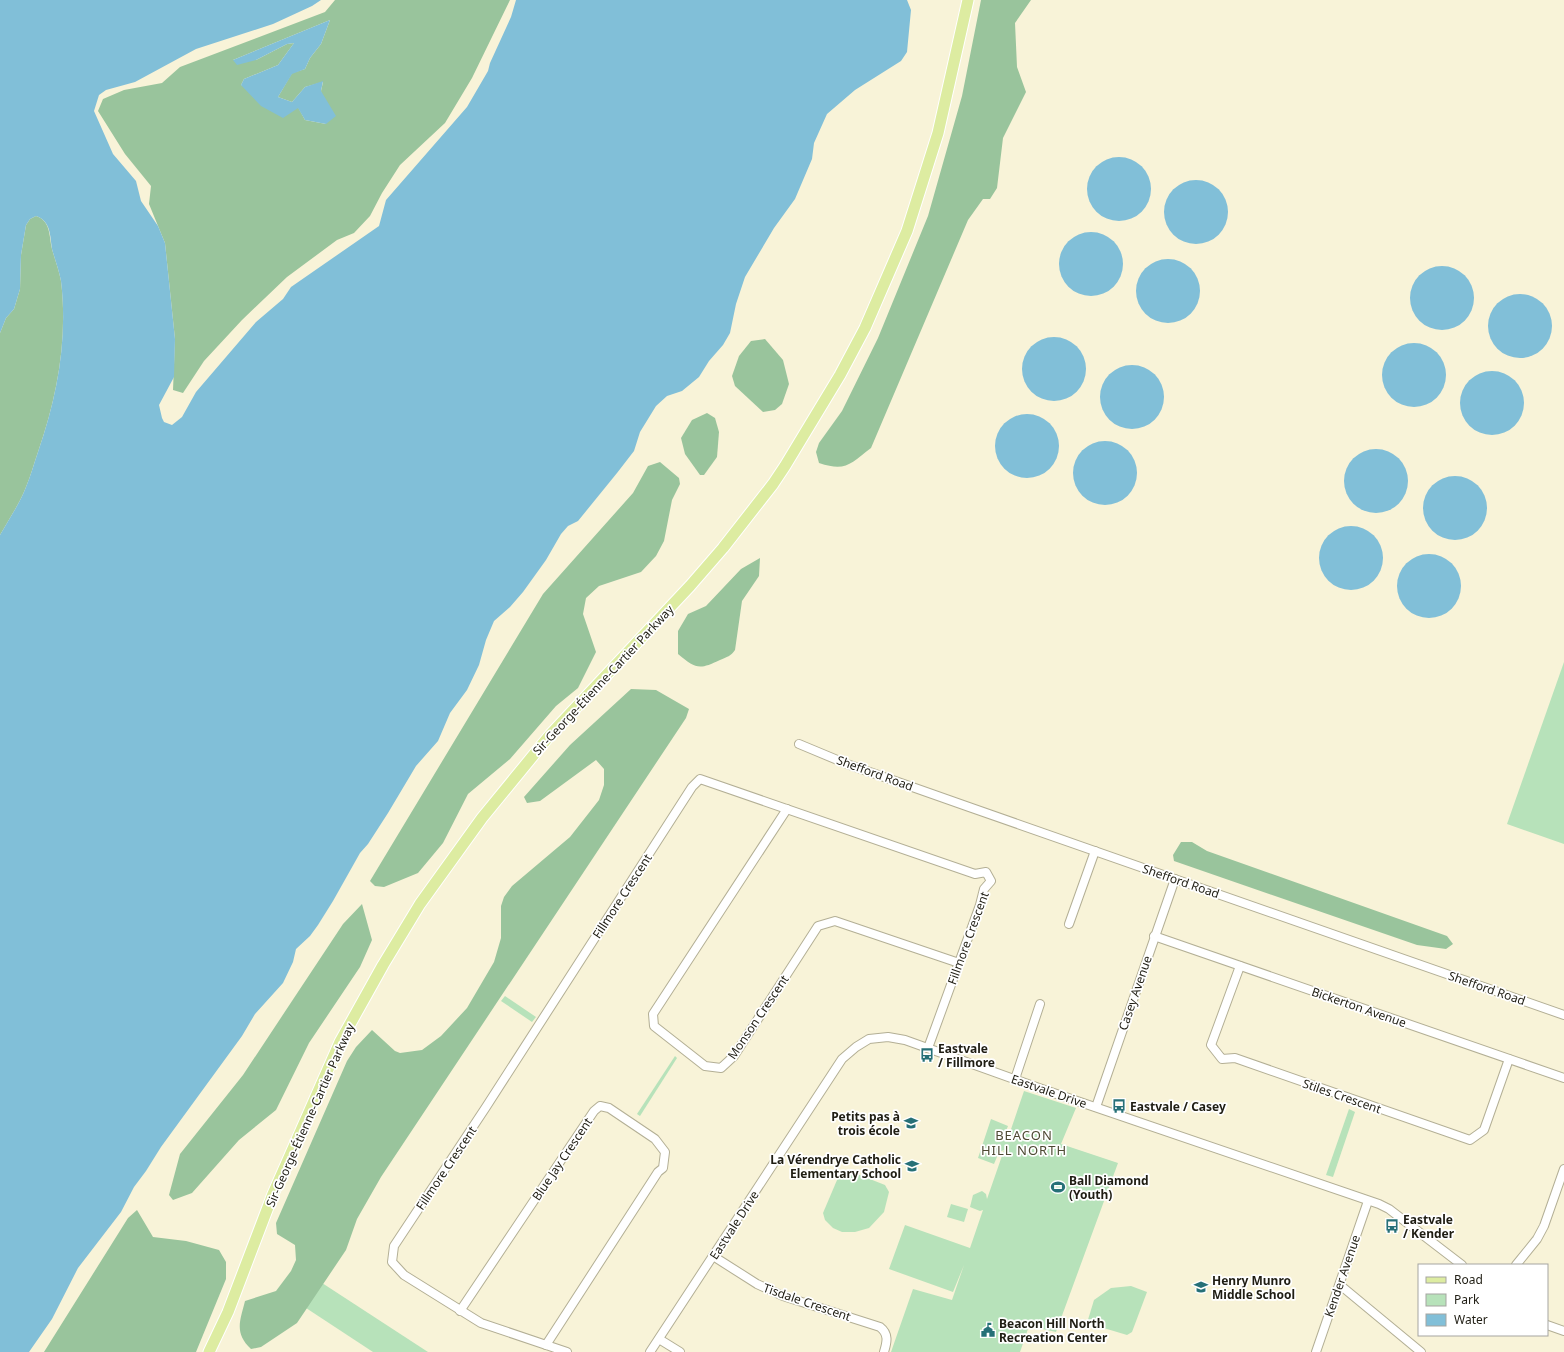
<svg xmlns="http://www.w3.org/2000/svg" width="1564" height="1352" font-family="'Noto Sans',sans-serif">
	<style>
		.green { fill: #b7e2ba }
		.forest { fill: #99c49c; fill-rule: evenodd }
		.water { fill: #81bfd8 }
		.lines { fill: none; stroke-linecap: round; stroke-linejoin: round }
		.minor-casing { stroke: #b3af95; stroke-width: 10 }
		.major-casing { stroke: #fff; stroke-width: 13 }
		.minor { stroke: #fff; stroke-width: 8 }
		.major { stroke: #ddeca1; stroke-width: 11 }
		.labels { text-anchor: middle; dominant-baseline: central; stroke-width: 3.5; stroke-linejoin: round; paint-order: stroke }
		.street-label { font-size: 12px; fill: #1f1d13; stroke: #fff }
		.poi-label { font-size: 12px; font-weight: bold; fill: #1f1d13; stroke: #fff; text-anchor: start }
		.neighbourhood-label { font-size: 13px; letter-spacing: 1px; fill: #4d4932; stroke: #fff }
	</style>
	<rect width="100%" height="100%" fill="#f8f3d8"/>
	<g class="green">
		<polygon points="1564,662 1564,844 1507,824"/>
		<polygon points="505,996 536,1017 532,1022 501,1001"/>
		<polygon points="675,1056 677,1058 640,1116 637,1114"/>
		<polygon points="1024,1091 1076,1108 1061,1144 1118,1163 1056,1332 1029,1326 1020,1352 891,1352 913,1289 952,1300 964,1265 953,1292 889,1269 905,1225 970,1248 983,1210 980,1211 970,1207 973,1195 982,1191 986,1194 987,1199 1004,1150 999,1152 994,1164 978,1158 991,1119 1008,1126 1004,1136 1007,1141"/>
		<polygon points="1349,1109 1355,1112 1333,1177 1326,1175"/>
		<polygon points="847,1170 885,1185 889,1192 884,1212 869,1228 855,1232 842,1232 833,1228 825,1220 823,1213 840,1173"/>
		<polygon points="951,1204 968,1209 964,1222 947,1217"/>
		<polygon points="319,1281 428,1352 373,1352 303,1306"/>
		<polygon points="1131,1286 1147,1292 1132,1332 1127,1335 1087,1323 1094,1300 1111,1288"/>
	</g>
	<g class="forest">
		<path d="M 335,0 L 510,0 L 472,78 L 445,123 L 400,165 L 382,193 L 370,216 L 354,233 L 337,240 L 287,277 L 242,320 L 204,361 L 183,393 L 173,390 L 175,339 L 165,243 L 149,204 L 151,186 L 125,154 L 98,111 L 103,99 L 124,90 L 162,83 L 180,67 L 325,12 ZM 330,20 L 321,44 L 310,58 L 305,69 L 292,73 L 278,97 L 292,102 L 305,87 L 323,82 L 321,91 L 326,124 L 305,120 L 298,107 L 241,85 L 244,79 L 278,65 L 294,43 L 287,44 L 256,60 L 233,60 Z"/>
		<path d="M 981,0 L 1031,0 L 1015,23 L 1017,67 L 1026,92 L 1003,138 L 997,188 L 990,199 L 983,199 L 968,220 L 871,448 C 850,464 846,472 819,463 L 816,452 L 819,443 L 842,411 L 878,338 L 928,216 L 962,96 Z"/>
		<path d="M 36,216 C 51,221 49,236 52,249 C 55,260 59,270 61,281 C 68,340 57,397 38,452 C 34,463 31,475 26,487 C 20,503 9,519 0,535 L 0,333 L 6,318 L 14,309 L 20,289 L 21,255 L 26,225 L 30,219 Z"/>
		<polygon points="765,339 783,360 789,384 782,404 775,410 763,412 735,386 732,376 739,356 751,341"/>
		<polygon points="707,413 715,418 719,432 717,457 704,475 700,475 685,454 681,438 692,420"/>
		<polygon points="660,462 679,478 680,484 672,500 664,541 656,556 641,572 599,586 586,598 583,614 596,652 578,688 556,706 510,759 468,794 443,843 418,873 384,887 375,886 370,881 543,594 633,493 648,466"/>
		<path d="M 760,558 L 759,576 L 742,601 L 735,650 C 731,656 727,657 720,660 C 699,670 696,669 678,654 L 678,631 L 688,614 L 706,606 L 741,569 Z"/>
		<path d="M 631,689 L 656,690 L 689,709 L 686,718 L 381,1177 L 357,1219 L 346,1250 L 297,1323 L 261,1347 L 251,1349 C 234,1333 240,1321 245,1301 L 276,1291 L 291,1271 L 296,1260 L 295,1245 L 277,1234 L 276,1223 L 347,1061 L 356,1047 L 372,1030 L 395,1051 L 400,1053 L 422,1050 L 441,1036 L 467,1008 L 494,962 L 501,938 L 501,906 L 504,897 L 512,886 L 570,837 L 599,800 L 604,785 L 604,769 L 596,760 L 540,801 L 527,803 L 524,797 L 570,745 Z"/>
		<polygon points="1181,842 1192,842 1207,851 1447,936 1453,944 1446,949 1417,945 1174,861 1173,855"/>
		<polygon points="362,904 372,940 360,967 309,1043 276,1110 239,1140 192,1193 173,1200 169,1195 180,1154 243,1075 343,924"/>
		<polygon points="137,1210 153,1237 186,1241 219,1250 226,1262 226,1279 196,1352 44,1352 128,1218"/>
	</g>
	<g class="water">
		<path d="M 0,0 L 321,0 L 312,6 L 273,24 L 196,49 L 135,82 L 106,90 L 99,95 L 94,111 L 113,154 L 136,181 L 141,201 L 158,226 L 165,243 L 175,339 L 174,377 L 159,405 L 162,418 L 164,422 L 172,425 L 182,417 L 196,392 L 256,322 L 283,299 L 291,287 L 379,226 L 386,200 L 467,107 L 488,71 L 490,63 L 511,17 L 516,0 L 907,0 L 911,10 L 907,52 L 901,61 L 855,90 L 827,114 L 814,143 L 812,159 L 795,199 L 774,228 L 745,277 L 736,304 L 730,333 L 723,345 L 709,361 L 699,377 L 682,391 L 667,396 L 656,406 L 640,432 L 634,451 L 617,473 L 578,521 L 568,526 L 561,534 L 546,560 L 523,592 L 510,607 L 494,621 L 486,640 L 479,665 L 467,690 L 450,713 L 438,741 L 416,766 L 388,813 L 368,844 L 360,853 L 333,901 L 318,925 L 310,936 L 296,949 L 293,962 L 283,983 L 255,1014 L 242,1036 L 161,1147 L 146,1171 L 134,1187 L 121,1212 L 78,1268 L 52,1319 L 29,1352 L 0,1352 L 0,535 C 9,519 20,503 26,487 C 31,475 34,463 38,452 C 57,397 68,340 61,281 C 59,270 55,260 52,249 C 50,236 51,221 36,216 L 30,219 L 26,225 L 21,255 L 20,289 L 14,309 L 6,318 L 0,333 Z"/>
		<polygon points="330,20 321,44 310,58 305,69 292,74 278,97 292,102 305,87 323,81 321,91 336,116 326,124 305,120 298,108 283,118 261,106 241,85 244,79 278,65 294,43 287,44 256,60 237,65 233,60"/>
		<circle cx="1119" cy="189" r="32"/>
		<circle cx="1196" cy="212" r="32"/>
		<circle cx="1091" cy="264" r="32"/>
		<circle cx="1168" cy="291" r="32"/>
		<circle cx="1442" cy="298" r="32"/>
		<circle cx="1520" cy="326" r="32"/>
		<circle cx="1054" cy="369" r="32"/>
		<circle cx="1414" cy="375" r="32"/>
		<circle cx="1132" cy="397" r="32"/>
		<circle cx="1492" cy="403" r="32"/>
		<circle cx="1027" cy="446" r="32"/>
		<circle cx="1105" cy="473" r="32"/>
		<circle cx="1376" cy="481" r="32"/>
		<circle cx="1455" cy="508" r="32"/>
		<circle cx="1351" cy="558" r="32"/>
		<circle cx="1429" cy="586" r="32"/>
	</g>
	<g class="lines">
		<defs>
			<g id="minor">
				<polyline points="799,744 847,764 969,807 1564,1015"/>
				<polyline points="787,809 653,1014 654,1026 705,1066 721,1068 734,1056 818,926 835,921 959,963"/>
				<polyline points="1069,924 1095,851"/>
				<polyline points="1154,936 1564,1078"/>
				<polyline points="1240,966 1211,1045 1222,1059 1235,1058 1470,1140 1484,1130 1509,1059"/>
				<polyline points="1015,1079 1040,1004"/>
				<polyline points="1096,1107 1175,879"/>
				<path d="M 713,1256 L 757,1284 L 783,1296 L 880,1327 C 889,1334 887,1342 884,1352"/>
				<polyline points="1516,1265 1537,1239 1544,1226 1564,1169"/>
				<polyline points="1340,1285 1421,1352"/>
				<polyline points="460,1311 594,1111 600,1106 609,1108 655,1139 665,1152 663,1168 658,1172 546,1345"/>
				<polyline points="1547,1325 1564,1331"/>
				<polyline points="659,1339 680,1352"/>
				<polyline points="567,1352 481,1323 404,1275 392,1262 394,1246 486,1107 692,787 700,779 975,874 986,872 991,881 984,889 980,905 928,1048"/>
				<polyline points="650,1352 842,1059 856,1047 869,1039 888,1037 905,1040 1039,1088 1379,1204 1389,1209 1462,1265"/>
				<polyline points="1316,1352 1368,1201"/>
			</g>
			<polyline id="major" points="209,1352 228,1312 273,1194 340,1042 383,965 420,904 482,818 550,735 690,586 723,548 773,484 785,466 840,375 865,328 907,231 938,133 968,0"/>
		</defs>
		<use href="#minor" class="minor-casing"/>
		<use href="#major" class="major-casing"/>
		<use href="#minor" class="minor"/>
		<use href="#major" class="major"/>
	</g>
	<defs>
		<symbol id="bus-bare" viewBox="-9 -9 18 18"><path d="M-5-6H5V4H4V6H2V4H-2V6H-4V4H-5ZM-3.5-4V0h7V-4ZM-3.5 1.2v1.5H-2V1.2ZM2 1.2v1.5H3.5V1.2Z" fill="#267077" stroke="#fff" stroke-width="2.5" paint-order="stroke"/></symbol>
		<symbol id="school-bare" viewBox="-9 -9 18 18"><path d="M0-5L7-2L0 1L-7-2ZM-4 1L0 2.5L4 1V4Q0 6-4 4Z" fill="#267077" stroke="#fff" stroke-width="2.5" paint-order="stroke"/></symbol>
		<symbol id="stadium-bare" viewBox="-9 -9 18 18"><path d="M0-5a6.5 5 0 1 0 0 10a6.5 5 0 1 0 0-10ZM-3.5-1.8h7v3.6h-7Z" fill="#267077" stroke="#fff" stroke-width="2.5" paint-order="stroke"/></symbol>
		<symbol id="civic-bare" viewBox="-9 -9 18 18"><path d="M-.6-6.5H3V-4.5H.6V-3L4-1V1h2V6H-6V1h2V-1L-.6-3ZM-1.2 2.5V6h2.4V2.5Z" fill="#267077" stroke="#fff" stroke-width="2.5" paint-order="stroke"/></symbol>
	</defs>
	<g fill-rule="evenodd">
		<use href="#bus-bare" x="917" y="1045" width="20" height="20"/>
		<use href="#bus-bare" x="1109" y="1096" width="20" height="20"/>
		<use href="#school-bare" x="901" y="1113" width="20" height="20"/>
		<use href="#school-bare" x="902" y="1156" width="20" height="20"/>
		<use href="#stadium-bare" x="1048" y="1177" width="20" height="20"/>
		<use href="#bus-bare" x="1382" y="1216" width="20" height="20"/>
		<use href="#school-bare" x="1191" y="1277" width="20" height="20"/>
		<use href="#civic-bare" x="978" y="1320" width="20" height="20"/>
	</g>
	<g class="labels">
		<g class="street-label">
			<text transform="translate(603 680) rotate(-47)">Sir-George-Étienne-Cartier Parkway</text>
			<text transform="translate(875 773) rotate(20)">Shefford Road</text>
			<text transform="translate(1181 881) rotate(19)">Shefford Road</text>
			<text transform="translate(622 896) rotate(-57)">Fillmore Crescent</text>
			<text transform="translate(968 938) rotate(-70)">Fillmore Crescent</text>
			<text transform="translate(1487 988) rotate(19)">Shefford Road</text>
			<text transform="translate(1135 993) rotate(-71)">Casey Avenue</text>
			<text transform="translate(1359 1007) rotate(19)">Bickerton Avenue</text>
			<text transform="translate(758 1017) rotate(-56)">Monson Crescent</text>
			<text transform="translate(1049 1091) rotate(19)">Eastvale Drive</text>
			<text transform="translate(1342 1096) rotate(19)">Stiles Crescent</text>
			<text transform="translate(310 1115) rotate(-66)">Sir-George-Étienne-Cartier Parkway</text>
			<text transform="translate(562 1159) rotate(-56)">Blue Jay Crescent</text>
			<text transform="translate(446 1168) rotate(-56)">Fillmore Crescent</text>
			<text transform="translate(734 1225) rotate(-57)">Eastvale Drive</text>
			<text transform="translate(1342 1276) rotate(-71)">Kender Avenue</text>
			<text transform="translate(807 1302) rotate(19)">Tisdale Crescent</text>
		</g>
		<g class="poi-label">
			<text x="938" y="1048">Eastvale<tspan x="938" dy="14">/ Fillmore</tspan></text>
			<text x="1130" y="1106">Eastvale / Casey</text>
			<text x="900" y="1116" text-anchor="end">Petits pas à<tspan x="900" dy="14">trois école</tspan></text>
			<text x="901" y="1159" text-anchor="end">La Vérendrye Catholic<tspan x="901" dy="14">Elementary School</tspan></text>
			<text x="1069" y="1180">Ball Diamond<tspan x="1069" dy="14">(Youth)</tspan></text>
			<text x="1403" y="1219">Eastvale<tspan x="1403" dy="14">/ Kender</tspan></text>
			<text x="1212" y="1280">Henry Munro<tspan x="1212" dy="14">Middle School</tspan></text>
			<text x="999" y="1323">Beacon Hill North<tspan x="999" dy="14">Recreation Center</tspan></text>
		</g>
		<g class="neighbourhood-label">
			<text x="1024" y="1135">BEACON<tspan x="1024" dy="15">HILL NORTH</tspan></text>
		</g>
	</g>
	<rect x="1418" y="1264" width="130" height="72" fill="#ffffff" stroke="#a5a5a1"/>
	<rect x="1426" y="1277" width="20" height="6" fill="#ddeca1" stroke="#a5a5a1"/>
	<text x="1454" y="1284" font-size="12" fill="#1f1d13">Road</text>
	<rect x="1426" y="1294" width="20" height="12" fill="#b7e2ba" stroke="#a5a5a1"/>
	<text x="1454" y="1304" font-size="12" fill="#1f1d13">Park</text>
	<rect x="1426" y="1314" width="20" height="12" fill="#81bfd8" stroke="#a5a5a1"/>
	<text x="1454" y="1324" font-size="12" fill="#1f1d13">Water</text>
</svg>
